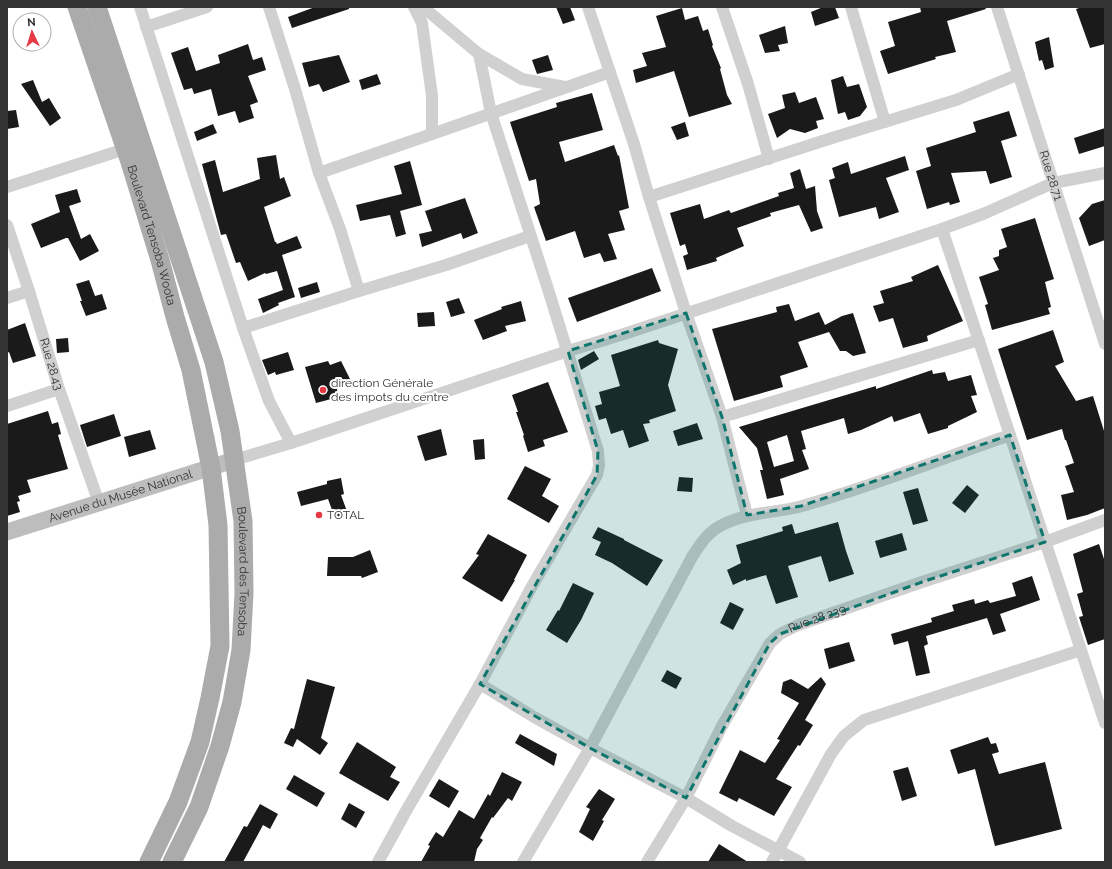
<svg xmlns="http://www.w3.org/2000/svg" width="1112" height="869" font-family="Raleway,sans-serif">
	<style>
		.building { fill: #1a1a1a; fill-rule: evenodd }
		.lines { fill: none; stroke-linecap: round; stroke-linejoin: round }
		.street { stroke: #d0d0d0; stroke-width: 12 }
		.secondary { stroke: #bdbdbd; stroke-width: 17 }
		.primary { stroke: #ababab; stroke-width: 19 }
		.marked { fill: #0f766e; fill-opacity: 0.2; stroke: #0f766e; stroke-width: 3; stroke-dasharray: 8 5; stroke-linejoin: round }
		.poi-dot { fill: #e63946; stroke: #fff; stroke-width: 1.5 }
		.labels { text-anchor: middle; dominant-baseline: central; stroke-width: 4; stroke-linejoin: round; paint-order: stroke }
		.street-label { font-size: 12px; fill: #333; stroke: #fff }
		.poi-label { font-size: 12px; fill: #333; stroke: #fff; text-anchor: start }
	</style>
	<rect width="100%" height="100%" fill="#fff"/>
	<g class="building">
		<polygon points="315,7 349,7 349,9 292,28 288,17"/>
		<polygon points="556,7 570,7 575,20 563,24"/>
		<polygon points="823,7 835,7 839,18 815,26 811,12"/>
		<polygon points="920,7 985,7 986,9 947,21 956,52 935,57 936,59 888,74 880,51 895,46 888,22 921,12"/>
		<polygon points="1082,7 1105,7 1105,44 1090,48 1076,9"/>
		<polygon points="682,8 685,20 698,16 703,31 708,29 713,45 712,46 721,68 720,69 727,95 732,104 689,117 674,71 636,83 633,70 647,66 642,53 666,47 656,16"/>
		<polygon points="785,26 788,43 778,45 780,51 765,53 759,35"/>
		<polygon points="1049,37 1054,67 1045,70 1042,60 1039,61 1035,42"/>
		<polygon points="248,44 253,60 262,57 266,70 248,76 258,102 250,105 254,118 239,123 235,111 218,116 211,89 194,94 192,88 184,90 171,53 188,47 196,71 220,63 218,55"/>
		<polygon points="339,55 350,82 323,92 319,84 309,87 302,63"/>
		<polygon points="548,55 553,70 537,74 532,60"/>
		<polygon points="377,74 381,84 362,90 359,80"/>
		<polygon points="843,76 847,87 859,84 867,107 860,116 848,120 845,112 838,114 831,80"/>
		<polygon points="33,80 42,102 49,98 61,118 50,126 21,84"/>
		<polygon points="795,92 799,103 816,97 824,119 816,121 818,128 805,133 790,129 777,138 768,114 785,108 782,95"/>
		<polygon points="592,93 603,130 559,142 565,162 614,145 618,156 619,155 629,208 619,211 625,230 608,234 617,259 604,262 600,253 584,258 575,231 546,241 534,207 540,204 536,179 529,181 510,122 557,107 556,103"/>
		<polygon points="16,110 19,127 7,129 7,111"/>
		<polygon points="1009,111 1017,136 1001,141 1012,177 990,184 986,171 951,173 960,202 950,205 949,202 927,209 916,171 931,166 926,148 976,132 973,122"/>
		<polygon points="685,122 689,136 677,140 671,127"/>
		<polygon points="213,124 217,133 197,141 194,132"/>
		<polygon points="1105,128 1105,146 1079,154 1074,138"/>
		<polygon points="276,155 280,179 284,177 291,196 264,207 275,242 276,242 277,244 297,236 302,248 282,255 295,297 278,303 279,305 263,313 258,299 283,290 277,271 266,274 265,273 248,281 240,262 236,263 226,234 221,235 202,164 215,160 223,192 260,179 257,158"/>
		<polygon points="905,156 909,170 886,178 899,212 879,219 876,207 839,217 829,180 835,178 832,168 848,162 851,174"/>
		<polygon points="410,161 422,205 400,211 406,234 396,237 390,215 360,221 356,205 402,194 394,166"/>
		<polygon points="800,169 806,189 815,186 817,211 823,228 811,232 799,205 770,213 771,216 737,228 744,246 716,258 717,261 687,270 683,256 688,254 685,244 680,246 670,213 700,204 704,219 729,210 731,213 779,196 778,193 794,188 790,173"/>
		<polygon points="77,189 81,202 69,206 81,239 90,234 99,251 80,261 68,238 66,238 41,248 31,224 60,212 55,195"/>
		<polygon points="465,198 478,233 463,239 461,233 422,247 419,234 432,231 425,211"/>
		<polygon points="1105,200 1105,240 1089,246 1079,218 1092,204"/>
		<polygon points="1035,218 1054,279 1045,282 1051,307 1048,308 1050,314 992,330 985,305 988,304 979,277 999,270 993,258 999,256 999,250 1007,247 1001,229"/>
		<polygon points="938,265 963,321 927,336 928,341 903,348 893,318 879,322 873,306 884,303 880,291 913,281 911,277"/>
		<polygon points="652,268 661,291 577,322 568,298"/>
		<polygon points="89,280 95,296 102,294 107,309 86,316 80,301 82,301 76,284"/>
		<polygon points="317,282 320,292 301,298 298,288"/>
		<polygon points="459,298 465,313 451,317 446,302"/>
		<polygon points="521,301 526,321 505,326 507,331 483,340 474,320 502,309 501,307"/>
		<polygon points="789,304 795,321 819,312 825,325 842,316 853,313 866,353 853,356 846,351 840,351 829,332 798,342 808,367 780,376 783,387 734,401 712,329 777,312 776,307"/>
		<polygon points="434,312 435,326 418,327 417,313"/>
		<polygon points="25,323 36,356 13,363 9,352 7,353 7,330"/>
		<polygon points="1053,330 1064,362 1055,366 1076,401 1093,396 1105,434 1105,508 1087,515 1067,520 1061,495 1074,492 1065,466 1074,463 1066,440 1065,440 1062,429 1027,440 998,349"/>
		<polygon points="68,338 69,352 57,353 56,339"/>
		<polygon points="658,340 659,343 678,349 668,385 676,411 649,420 650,423 643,424 649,441 629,448 623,430 611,434 606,418 599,420 595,406 602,404 599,392 620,386 611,355"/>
		<polygon points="594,351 599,359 581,370 578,360"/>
		<polygon points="288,352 294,370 276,375 275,372 268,375 262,360"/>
		<polygon points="328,361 330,365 341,361 351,381 336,386 339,397 316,403 305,367"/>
		<path d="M 932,370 L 933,374 L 945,372 L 948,381 L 971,375 L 977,395 L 971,396 L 977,412 L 948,426 L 948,428 L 928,434 L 920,413 L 894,422 L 892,416 L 861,430 L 848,434 L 844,418 L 801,431 L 806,449 L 802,450 L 809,469 L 780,479 L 784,495 L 767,499 L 760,470 L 763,470 L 757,448 L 739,427 L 876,386 L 876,389 ZM 787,435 L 794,461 L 774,467 L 767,442 Z"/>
		<polygon points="548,382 568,432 543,440 545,446 528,452 523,436 524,435 516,412 518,412 512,395"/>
		<polygon points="48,411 52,424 58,422 61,434 58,435 68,469 27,480 31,492 18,496 20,501 17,502 20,512 7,516 7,424"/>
		<polygon points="114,414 121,436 87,447 80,425"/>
		<polygon points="697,423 703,439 678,446 673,431"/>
		<polygon points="441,429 447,455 425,461 417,436"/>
		<polygon points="150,430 156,449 129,457 124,437"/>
		<polygon points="484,439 485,459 475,460 473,440"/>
		<polygon points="525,466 551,479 542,496 559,506 549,523 507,499"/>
		<polygon points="679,477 693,478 692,492 677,491"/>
		<polygon points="341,478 344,494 341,495 348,514 335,518 328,499 301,506 297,492 327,484 327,481"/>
		<polygon points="967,485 979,495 965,513 952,503"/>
		<polygon points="918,488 928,521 913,525 903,492"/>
		<polygon points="838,522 846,551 854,574 829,582 821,556 788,566 798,597 776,604 766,575 746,581 746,579 733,585 727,570 741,563 736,545 783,531 782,527 792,524 795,534"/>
		<polygon points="598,527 624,539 624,540 663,560 647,586 612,563 595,555 601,542 592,538"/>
		<polygon points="902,533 907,550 880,558 875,541"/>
		<polygon points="488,534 527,555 514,580 515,580 502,602 462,578 479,555 476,554"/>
		<polygon points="1099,544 1105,562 1105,639 1088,645 1079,617 1083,616 1077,594 1083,592 1073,554"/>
		<polygon points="370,550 378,572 362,578 361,576 327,576 328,557 353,557"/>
		<polygon points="1032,576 1040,600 1000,614 1006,631 993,635 987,618 926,636 928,644 924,646 930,673 916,676 908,641 894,645 891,634 932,622 931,618 954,611 952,605 974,599 975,604 988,600 990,603 1016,596 1012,583"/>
		<polygon points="573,583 594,593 581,620 567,643 546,630 558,610 559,611"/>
		<polygon points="730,602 744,609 733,630 720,623"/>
		<polygon points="849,642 855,661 829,669 824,649"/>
		<polygon points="667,670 682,678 676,689 661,681"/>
		<polygon points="821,677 826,684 805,720 813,725 800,746 798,745 776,779 792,787 774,816 739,798 737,802 719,793 740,750 765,763 780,740 777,739 799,703 781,693 783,682 791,679 808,689"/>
		<polygon points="307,679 335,687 321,738 328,743 320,755 297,739 293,747 284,743 291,728 294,729"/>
		<polygon points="520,734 557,754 554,766 515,743"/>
		<polygon points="988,737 991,744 996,743 999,752 992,754 999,774 1045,762 1062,829 995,846 975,769 958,774 950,750"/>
		<polygon points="357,742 396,767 390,777 400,782 388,801 339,773"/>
		<polygon points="908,767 917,796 902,801 893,771"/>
		<polygon points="502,772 522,782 512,801 508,798 493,818 492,817 480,838 483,840 477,849 474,862 421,862 430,846 428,845 436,832 443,837 459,810 474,819 488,794 490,796"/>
		<polygon points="294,775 325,793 317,807 286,789"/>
		<polygon points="439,779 459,791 449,808 429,796"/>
		<polygon points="599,789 615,799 602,820 604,821 593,841 579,832 590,809 586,807"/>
		<polygon points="349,803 365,812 356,828 341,819"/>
		<polygon points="260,804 278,814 270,829 263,825 243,862 224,862 244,826 247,827"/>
		<polygon points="719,844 748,862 708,862"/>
	</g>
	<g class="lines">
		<g class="street">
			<polyline points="140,7 243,328 359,291 446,265 530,236"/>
			<polyline points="269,7 295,89 319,173 340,229 359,291"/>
			<polyline points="414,7 422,23 432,96 432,134"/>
			<polyline points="423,7 479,54 522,79 565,87"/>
			<polyline points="588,7 634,144 649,197 686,313 722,417 747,515"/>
			<polyline points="722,7 748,84 769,159"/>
			<polyline points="851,7 885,122"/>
			<path id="s1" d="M 997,7 L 1105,344"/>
			<polyline points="146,27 207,7"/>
			<polyline points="319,173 432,134 610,72"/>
			<polyline points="7,187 125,149"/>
			<polyline points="649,197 832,138 956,100 1019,74"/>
			<path id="s2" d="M 7,225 L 29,291 L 59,389 L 99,503"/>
			<polyline points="942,229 1105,723"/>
			<polyline points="7,298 29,291"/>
			<polyline points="243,328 269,401 291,443"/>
			<polyline points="7,406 59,389"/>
			<polyline points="722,417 979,340"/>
			<polyline points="234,460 291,443 568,351 624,334 942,229 983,214 1053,183 1105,173"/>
			<polyline points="480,684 534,717 590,748 686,798 732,826 800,862"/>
			<polyline points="378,862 406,811 480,684 531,588 597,475 599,466 598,451 548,289 491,113 479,54"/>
			<path d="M 523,862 L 590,748 L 692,557 C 699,546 707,533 720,526 C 748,511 774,514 802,506 C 873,486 941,459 1010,435"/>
			<path id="s3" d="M 647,862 L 686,798 L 722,726 L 770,643 L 780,634 L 798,625 L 922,582 L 1045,542 L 1105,520"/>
			<polyline points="772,862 831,754 844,736 864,720 1081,650"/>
		</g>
		<path class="secondary" id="s4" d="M 7,532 L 234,460"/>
		<g class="primary">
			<path id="s5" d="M 77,7 L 130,162 L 160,260 L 175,317 L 191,370 L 211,468 L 218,525 L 220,646 L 210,698 L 200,742 L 178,802 L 149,862"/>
			<path id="s6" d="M 97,7 L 214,362 L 230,431 L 243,521 L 244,593 L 241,650 L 232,702 L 220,746 L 199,807 L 172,862"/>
		</g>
	</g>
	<path class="marked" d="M 686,313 L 722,417 L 747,515 L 801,506 L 1010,435 L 1045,542 L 922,582 L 780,634 L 770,643 L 686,798 L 590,748 L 480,684 L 597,475 L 598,451 L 568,351 Z"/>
	<g class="poi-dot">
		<circle cx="323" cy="390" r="4"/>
		<circle cx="319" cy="515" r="4"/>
	</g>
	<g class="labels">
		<g class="street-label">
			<text stroke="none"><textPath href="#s1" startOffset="177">Rue 28.71</textPath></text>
			<text stroke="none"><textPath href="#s5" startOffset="240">Boulevard Tensoba Woota</textPath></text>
			<text stroke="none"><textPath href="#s2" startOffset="146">Rue 28.43</textPath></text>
			<text stroke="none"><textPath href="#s4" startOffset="119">Avenue du Musée National</textPath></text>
			<text stroke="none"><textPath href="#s6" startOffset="586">Boulevard des Tensoba</textPath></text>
			<text stroke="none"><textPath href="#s3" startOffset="305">Rue 28.239</textPath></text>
		</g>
		<g class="poi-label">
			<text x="331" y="383">direction Générale<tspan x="331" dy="14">des impots du centre</tspan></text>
			<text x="327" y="515">TOTAL</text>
		</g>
	</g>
	<rect width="1112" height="869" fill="none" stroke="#333333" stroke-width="16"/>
	<g transform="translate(32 32) rotate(356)"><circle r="19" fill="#ffffff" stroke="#adadad"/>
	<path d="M0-3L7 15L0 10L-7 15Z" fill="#e63946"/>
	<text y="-6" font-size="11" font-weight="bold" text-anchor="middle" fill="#333333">N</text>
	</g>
</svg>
